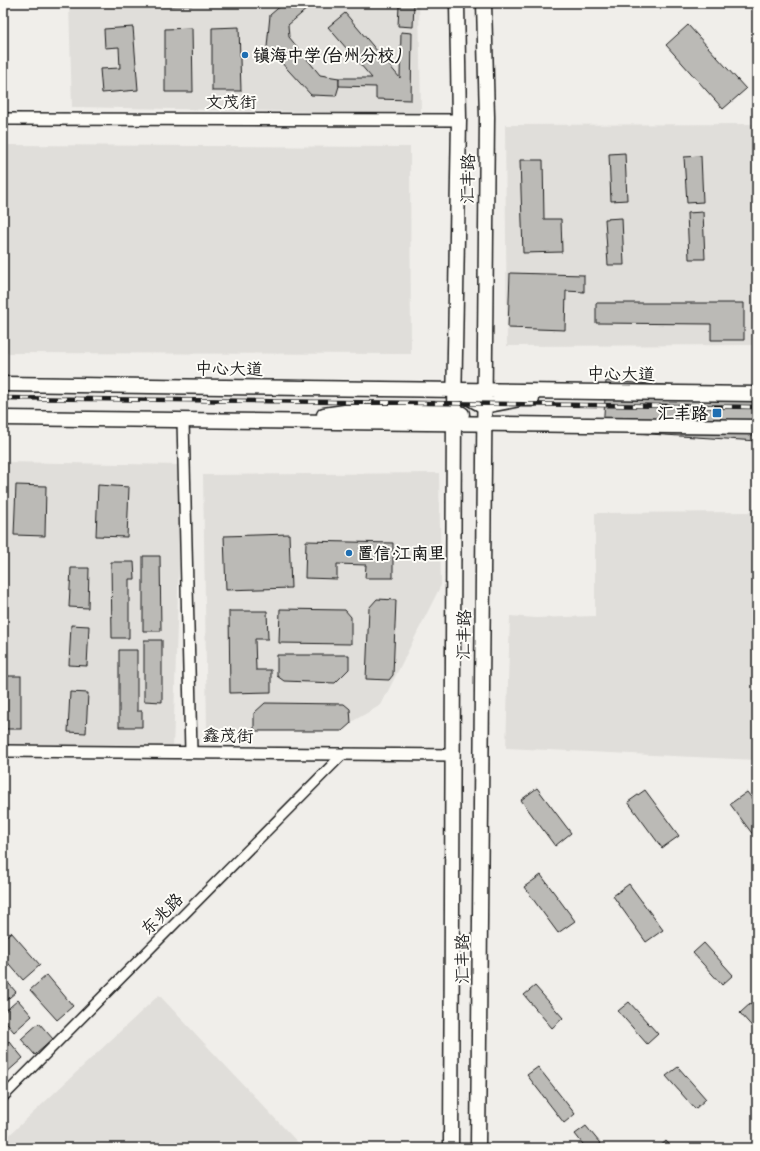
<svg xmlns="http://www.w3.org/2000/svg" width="760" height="1151" font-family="Caveat,'LXGW WenKai TC',sans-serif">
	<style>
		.built { fill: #e0deda }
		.building { fill: #bbbab6; stroke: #1c1c1c }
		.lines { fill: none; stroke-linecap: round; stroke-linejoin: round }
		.minor-casing { stroke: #1c1c1c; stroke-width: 12 }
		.tertiary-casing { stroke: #1c1c1c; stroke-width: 14 }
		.primary-casing { stroke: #1c1c1c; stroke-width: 17 }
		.minor { stroke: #fdfcf7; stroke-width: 9 }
		.tertiary { stroke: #fdfcf7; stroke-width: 11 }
		.primary { stroke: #fdfcf7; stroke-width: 14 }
		.rail-casing { stroke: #1c1c1c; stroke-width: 4.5 }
		.rail { stroke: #fdfcf7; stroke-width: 3; stroke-dasharray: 9; stroke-linecap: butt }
		.poi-dot { fill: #1f6fb2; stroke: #fdfcf7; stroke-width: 1.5 }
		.labels { text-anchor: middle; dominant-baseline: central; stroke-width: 4; stroke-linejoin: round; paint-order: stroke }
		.poi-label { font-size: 17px; font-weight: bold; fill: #1c1c1c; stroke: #fdfcf7; text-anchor: start }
		.street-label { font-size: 17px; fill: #1c1c1c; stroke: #fdfcf7 }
	</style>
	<rect width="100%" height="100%" fill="#f0eeea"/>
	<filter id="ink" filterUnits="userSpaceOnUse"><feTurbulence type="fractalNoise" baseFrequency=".025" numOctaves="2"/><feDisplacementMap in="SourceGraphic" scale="8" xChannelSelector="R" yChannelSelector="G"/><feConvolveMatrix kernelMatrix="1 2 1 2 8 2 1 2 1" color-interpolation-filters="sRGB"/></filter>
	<g filter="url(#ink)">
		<g class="built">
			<polygon points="69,3 419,3 421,114 72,107"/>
			<polygon points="757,124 757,345 507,346 505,125"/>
			<polygon points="3,145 410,147 411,354 3,353"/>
			<polygon points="3,462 182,465 173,750 3,745"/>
			<polygon points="753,470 757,470 757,760 506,748 510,616 536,618 595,616 595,513 752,512"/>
			<polygon points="439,473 441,585 381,705 339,729 207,731 203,475"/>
			<polygon points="159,995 303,1148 3,1148 3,1141"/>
		</g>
		<g class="building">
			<polygon points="163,3 192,3 192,5 163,6"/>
			<polygon points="284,3 314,3 288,25 289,37 320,75 339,78 339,86 336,96 311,95 267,47 270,15"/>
			<polygon points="396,3 414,3 413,27 398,26 399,6"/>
			<polygon points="345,13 400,78 401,32 412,33 411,100 376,99 376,87 339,86 339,78 372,78 328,27"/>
			<polygon points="688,25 746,89 723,109 666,45"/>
			<polygon points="133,27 138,90 102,93 100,69 120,68 119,47 105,48 104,29"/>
			<polygon points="239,27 241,91 212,91 212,28"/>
			<polygon points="192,28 193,92 165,92 165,29"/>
			<polygon points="625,153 627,200 611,201 609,154"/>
			<polygon points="701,156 703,202 687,203 684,157"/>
			<polygon points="520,160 543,160 544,219 561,219 562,252 523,253"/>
			<polygon points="703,212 705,259 689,259 687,213"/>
			<polygon points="622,218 624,265 608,265 605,219"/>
			<polygon points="510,273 584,275 584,292 566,291 565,330 508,328"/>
			<polygon points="596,303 744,303 744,340 711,340 711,324 596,323"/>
			<polygon points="606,381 757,391 757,441 603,431"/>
			<polygon points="16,485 46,486 45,536 14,535"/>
			<polygon points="98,485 129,487 127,537 96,536"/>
			<polygon points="289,534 291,588 226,590 224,536"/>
			<polygon points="306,541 393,543 393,578 365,578 366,565 337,564 337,579 305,578"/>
			<polygon points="143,556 160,556 161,631 143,631"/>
			<polygon points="111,562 134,562 135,579 129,579 129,638 112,638"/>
			<polygon points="71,568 89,568 88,608 69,607"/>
			<polygon points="377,599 396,600 393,675 389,680 366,679 369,608"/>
			<polygon points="280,609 345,610 351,617 351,644 279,643"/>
			<polygon points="229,611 267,611 268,639 255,639 256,670 271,670 271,692 230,693"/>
			<polygon points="71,625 89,626 87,666 69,665"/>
			<polygon points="144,640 162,640 162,702 144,701"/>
			<polygon points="119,650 137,650 137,711 142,711 142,727 119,727"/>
			<polygon points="277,655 349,655 349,669 335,683 284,681 277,676"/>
			<rect x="3" y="676" width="18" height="53"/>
			<polygon points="70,692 88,693 86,733 68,732"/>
			<polygon points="265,703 344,704 350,709 351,723 342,731 254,731 254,713"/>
			<polygon points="537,788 571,833 555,846 521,800"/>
			<polygon points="645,790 679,836 662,848 628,802"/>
			<polygon points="747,792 757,805 757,840 730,804"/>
			<polygon points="541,875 575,921 558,933 524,887"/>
			<polygon points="629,884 663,930 646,942 613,896"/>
			<polygon points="11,932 40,965 23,980 3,957 3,939"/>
			<polygon points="704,943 733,975 722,985 693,953"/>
			<polygon points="47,975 73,1006 57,1020 30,990"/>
			<polygon points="3,977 16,992 3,1003"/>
			<polygon points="535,986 563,1018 552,1028 524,995"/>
			<polygon points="18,1000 32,1016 14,1032 3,1019 3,1013"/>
			<polygon points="629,1002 658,1034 647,1044 618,1011"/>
			<polygon points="751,1003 757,1010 757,1032 740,1013"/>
			<polygon points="39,1023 53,1039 35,1055 21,1039"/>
			<polygon points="9,1041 23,1058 5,1074 3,1071 3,1047"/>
			<polygon points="538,1067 575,1114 564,1123 527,1075"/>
			<polygon points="678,1067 706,1099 695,1109 666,1076"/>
			<polygon points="586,1126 604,1148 586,1148 575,1134"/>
			<polygon points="666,1141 673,1148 658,1148"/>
		</g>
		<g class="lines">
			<defs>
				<polyline id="minor" points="3,1097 343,754"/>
				<g id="tertiary">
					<polyline points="3,119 459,120"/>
					<polyline points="183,420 191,752"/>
					<polyline points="3,751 454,755"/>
				</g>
				<g id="primary">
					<polyline points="3,384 757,394"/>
					<polyline points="457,391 484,406 520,399 532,399"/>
					<polyline points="324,415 345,412 415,412 454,410 462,414"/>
					<polyline points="3,418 757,427"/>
					<polyline points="451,1148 454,410 459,120 457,3"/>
					<polyline points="478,1148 487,117 484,3"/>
				</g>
			</defs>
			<use href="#minor" class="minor-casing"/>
			<use href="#tertiary" class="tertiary-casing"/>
			<use href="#primary" class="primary-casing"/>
			<use href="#minor" class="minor"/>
			<use href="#tertiary" class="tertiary"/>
			<use href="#primary" class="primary"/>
			<defs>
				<polyline id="rail" points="3,398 757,407"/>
			</defs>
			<use href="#rail" class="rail-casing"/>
			<use href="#rail" class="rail"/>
		</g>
	</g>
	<g class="poi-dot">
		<circle cx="245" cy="55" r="4"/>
		<rect x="712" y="408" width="10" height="10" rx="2"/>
		<circle cx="349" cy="553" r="4"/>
	</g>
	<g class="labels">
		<g class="poi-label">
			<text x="253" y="55">镇海中学(台州分校)</text>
			<text x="708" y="413" text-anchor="end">汇丰路</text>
			<text x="357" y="553">置信·江南里</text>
		</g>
		<g class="street-label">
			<text x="231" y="102">文茂街</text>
			<text transform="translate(468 179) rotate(-89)">汇丰路</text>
			<text transform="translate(229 369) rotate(1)">中心大道</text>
			<text transform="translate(621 374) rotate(1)">中心大道</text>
			<text transform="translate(464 635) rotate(-89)">汇丰路</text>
			<text transform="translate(228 736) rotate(1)">鑫茂街</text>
			<text transform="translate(162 914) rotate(-45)">东兆路</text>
			<text transform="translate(462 959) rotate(-90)">汇丰路</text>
		</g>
	</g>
	<rect width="760" height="1151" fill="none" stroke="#fdfcf7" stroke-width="16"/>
	<rect x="8" y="8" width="744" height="1135" fill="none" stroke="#1c1c1c" stroke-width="1.5" filter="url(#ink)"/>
</svg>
